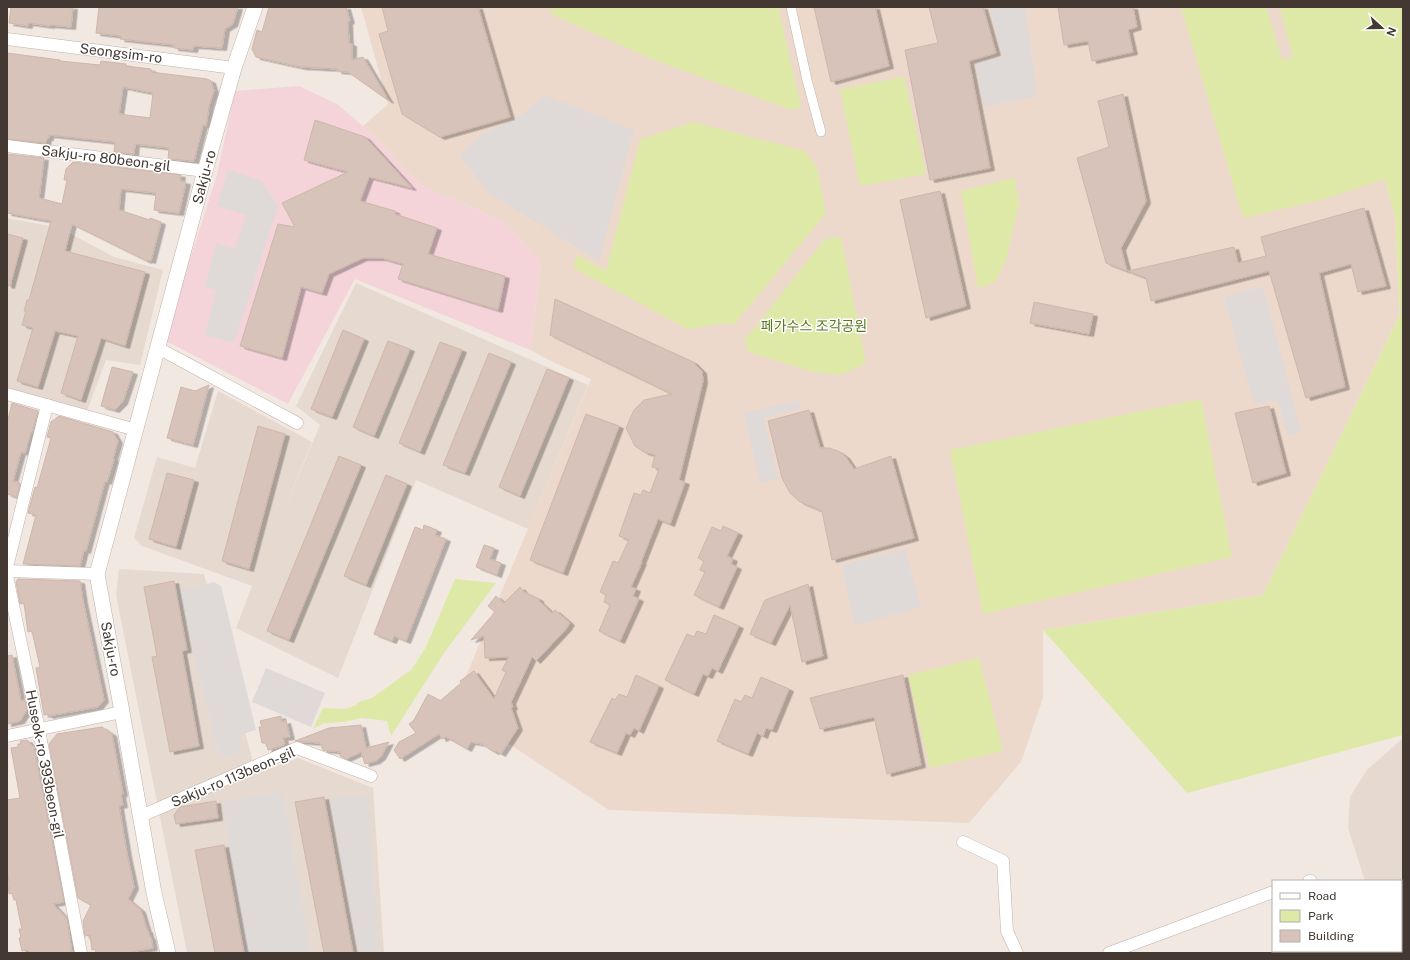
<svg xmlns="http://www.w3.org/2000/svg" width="1410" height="960" font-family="'Public Sans','Noto Sans KR',sans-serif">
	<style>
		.residential { fill: #e6d9d0 }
		.education { fill: #ecd9cb }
		.medical { fill: #f4d4d9 }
		.green { fill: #dee9a8 }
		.parking { fill: #dfdad8 }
		.building { fill: #d7c3ba; stroke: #cfb6aa; fill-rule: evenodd; filter: url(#shadow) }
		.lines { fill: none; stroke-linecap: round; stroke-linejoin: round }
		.pedestrian-casing { stroke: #c0b1a7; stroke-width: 10 }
		.minor-casing { stroke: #c0b1a7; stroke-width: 13 }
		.tertiary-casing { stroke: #c0b1a7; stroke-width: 16 }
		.pedestrian { stroke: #fff; stroke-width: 9 }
		.minor { stroke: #fff; stroke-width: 12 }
		.tertiary { stroke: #fff; stroke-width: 15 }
		.labels { text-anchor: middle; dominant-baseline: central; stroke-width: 3; stroke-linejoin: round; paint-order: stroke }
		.street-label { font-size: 14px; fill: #433832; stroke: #fff }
		.park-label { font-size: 14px; fill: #5b7724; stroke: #fff }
	</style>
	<defs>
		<filter id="shadow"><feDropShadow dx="4.5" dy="2.5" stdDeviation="0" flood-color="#0004"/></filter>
	</defs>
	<rect width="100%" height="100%" fill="#f2e8e2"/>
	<g class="residential">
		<polygon points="7,218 60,228 114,257 163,270 140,365 106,360 87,411 7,388"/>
		<polygon points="356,283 588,385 528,529 416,480 338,678 236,628 252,586 142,546 134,538 157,457 195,468 218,391 312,442 279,522 320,425 296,406"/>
		<polygon points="119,569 204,574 256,774 298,758 373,788 384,953 187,953 116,595"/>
		<polygon points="1403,738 1403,943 1401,944 1401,881 1365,881 1348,828 1350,797 1367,770"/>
	</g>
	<polygon class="education" points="361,7 1342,7 1368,114 1395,216 1400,314 1263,595 1043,630 1043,698 1021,762 969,823 609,810 453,707 591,379 555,363 530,350 541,263 505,222 422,186 363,126 388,104"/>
	<polygon class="medical" points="299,86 337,104 363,126 422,186 505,222 541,263 530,350 355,279 288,404 164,340 217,175 235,91"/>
	<g class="green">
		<polygon points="549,7 778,7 801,107 791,110 652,59 553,15"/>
		<polygon points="1181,7 1266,7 1282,60 1293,57 1280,7 1403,7 1403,735 1187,793 1043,630 1263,595 1400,314 1395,216 1385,179 1321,200 1243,218"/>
		<polygon points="904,77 926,174 860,186 840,89"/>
		<polygon points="693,122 805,151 817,167 826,213 734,325 726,323 688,329 573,268 577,255 606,271 640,140"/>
		<polygon points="1015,178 1019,204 1006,260 995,282 978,288 961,191"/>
		<polygon points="841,237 866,364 839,375 813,372 748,352 745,338 753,330 825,239"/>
		<polygon points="1201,399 1232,557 983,614 950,450"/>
		<polygon points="455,579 496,583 444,653 391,736 387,721 362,718 344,722 325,723 313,729 323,708 345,709 356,705 359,702 372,698 411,670 425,649"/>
		<polygon points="979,658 1003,751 930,768 908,675"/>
	</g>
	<g class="parking">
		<polygon points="989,7 1025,7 1037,96 984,107 975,63 1003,57"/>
		<polygon points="544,95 634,130 599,261 490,194 460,157 479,136 517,118"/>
		<polygon points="228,170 261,180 278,206 234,343 205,335 216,290 205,287 216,243 235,249 246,215 217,206"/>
		<polygon points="1263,286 1301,432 1288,435 1277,400 1254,404 1224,297"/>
		<polygon points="799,400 801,408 764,418 778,479 760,483 744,413"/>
		<polygon points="905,549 921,607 854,626 842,565"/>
		<polygon points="214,582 221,586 256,730 240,735 242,747 237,753 220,757 179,591"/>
		<polygon points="266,668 325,693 311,727 252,702"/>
		<polygon points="283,792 310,953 247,953 222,802"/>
		<polygon points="344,796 368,797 379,953 358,953 330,799"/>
	</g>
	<g class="building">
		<polygon points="11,7 73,7 71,27 50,25 50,26 28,23 28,26 9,23"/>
		<polygon points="99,7 238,7 233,24 225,29 222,48 194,46 193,50 174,48 174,45 120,39 121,36 96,33"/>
		<polygon points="269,7 346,7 350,21 348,22 349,43 352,44 352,60 363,57 389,101 348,72 337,71 338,69 301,67 256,57 252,49 257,30 262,32"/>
		<polygon points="382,7 478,7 510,117 440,137 402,114 379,34 388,31"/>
		<polygon points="814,7 875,7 889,66 831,82"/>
		<polygon points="929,7 983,7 996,53 969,61 990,168 930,180 905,50 938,43"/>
		<polygon points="1058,7 1133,7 1137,27 1128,30 1133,52 1092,61 1088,41 1064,45"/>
		<path d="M 7,53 L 60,60 L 60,61 L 100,65 L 101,61 L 126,64 L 126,66 L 151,69 L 151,72 L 207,79 L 211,81 L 214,91 L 209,106 L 206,126 L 203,125 L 194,161 L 168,159 L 169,148 L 135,144 L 134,154 L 114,152 L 115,142 L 49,135 L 49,138 L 47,138 L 46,143 L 7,139 ZM 123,87 L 153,93 L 150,118 L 119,114 Z"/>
		<polygon points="1123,94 1146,201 1121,248 1127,271 1106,263 1077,158 1109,147 1098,101"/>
		<polygon points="315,120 365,137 412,188 369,177 360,201 395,211 395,214 437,228 428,254 505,276 498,310 398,279 403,264 382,258 363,258 329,274 322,293 301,287 282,358 240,346 278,224 295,227 282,203 348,172 304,160"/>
		<polygon points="7,154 44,158 39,198 62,204 67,180 64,180 66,169 73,162 181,175 180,181 186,182 179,213 154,210 156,193 121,189 119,210 150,220 150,218 161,222 151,261 148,260 147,261 72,224 65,251 145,272 125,346 101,338 81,400 61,393 78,336 55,331 38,387 17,381 33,328 22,325 26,311 24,311 27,300 29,300 51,221 7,213"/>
		<polygon points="940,191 966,306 926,318 900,200"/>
		<polygon points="1364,208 1386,286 1358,292 1351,264 1319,273 1345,387 1306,398 1269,271 1151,301 1146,278 1128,271 1234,247 1238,263 1266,256 1261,237"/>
		<polygon points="7,234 23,238 10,286 7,285"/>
		<polygon points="555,299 693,362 702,371 703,381 679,480 685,482 670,524 658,519 641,562 642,562 631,587 636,589 633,596 639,599 620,641 599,631 610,605 604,602 606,595 600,592 613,561 618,563 629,540 619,536 634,493 641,495 643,490 650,493 659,469 652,467 655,455 644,452 635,446 626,428 634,410 644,400 672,394 550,335"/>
		<polygon points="1034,302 1093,314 1089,334 1030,323"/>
		<polygon points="343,330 364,339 332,417 311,409"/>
		<polygon points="388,341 410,349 374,436 353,427"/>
		<polygon points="440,342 462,350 420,452 399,443"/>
		<polygon points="489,353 511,362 465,473 443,465"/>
		<polygon points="112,367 133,372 123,402 115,410 101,406"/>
		<polygon points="547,369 569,378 520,496 499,487"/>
		<polygon points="209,385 193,445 167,438 181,387 195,391"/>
		<polygon points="12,403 38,411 32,433 31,432 25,453 21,452 13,481 20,483 17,497 7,494 7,424"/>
		<polygon points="1269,406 1286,473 1253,483 1235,413"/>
		<polygon points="809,410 820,448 829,448 838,451 845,456 854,469 891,456 914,538 832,560 822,511 800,502 790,493 782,478 768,421"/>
		<polygon points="586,414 619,426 563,573 530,560"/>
		<polygon points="59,416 113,432 118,441 113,458 114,459 107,482 105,481 86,551 84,550 80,566 23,564 36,515 28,513 35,487 37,488 51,438 47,437 51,422"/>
		<polygon points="258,426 285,434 249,569 222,561"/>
		<polygon points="339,456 361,465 289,640 267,631"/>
		<polygon points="167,473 194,480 176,547 149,539"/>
		<polygon points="386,475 407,484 366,585 344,576"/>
		<polygon points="424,525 437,530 435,535 446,539 406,641 394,636 392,641 374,634 415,527 423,530"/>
		<polygon points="723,526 738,533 727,556 733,559 731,564 737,567 719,607 694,595 705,572 700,570 704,561 698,558 712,527 721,531"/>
		<polygon points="484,545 494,548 490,559 501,563 497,575 476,567"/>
		<polygon points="18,579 80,581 83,601 104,700 98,707 48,716 48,714 44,715 36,668 40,667 32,631 28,632 24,603 20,604 16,582"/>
		<polygon points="174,581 187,650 182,651 199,746 170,752 152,657 157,656 144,587"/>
		<polygon points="808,584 823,656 802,662 790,605 771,643 750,634 765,600"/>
		<polygon points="520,587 524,592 539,599 539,601 552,613 555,610 570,623 566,629 536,661 532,657 511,702 513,707 511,708 518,728 501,754 496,751 494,752 482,744 471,742 467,749 446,737 442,739 439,734 400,759 394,750 399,742 416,733 409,724 414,720 428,694 440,701 461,683 460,681 474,671 494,699 506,672 502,670 509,657 485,658 484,636 471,640 495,612 488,606 496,596 504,603"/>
		<polygon points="714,615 739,626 718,671 712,668 708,676 703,674 694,694 665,680 687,634 694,637 697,631 706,634"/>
		<polygon points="12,655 21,701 25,700 27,710 20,721 7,724 7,656"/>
		<polygon points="636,675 659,686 639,731 634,728 630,735 626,733 617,753 590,742 612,698 615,700 619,694 627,697"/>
		<polygon points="903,675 921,765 887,774 874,717 820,729 810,698"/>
		<polygon points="761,677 789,689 772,730 766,728 763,736 757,733 748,754 717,741 735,699 741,702 745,695 752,698"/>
		<polygon points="281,716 282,722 286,721 290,737 283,738 285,744 279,747 268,750 266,743 262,743 259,727 262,727 260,721"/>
		<polygon points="361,725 366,748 389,742 381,757 376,761 365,764 361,752 346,759 340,756 341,752 323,750 320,743 295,741 329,728"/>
		<polygon points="102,727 112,734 123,794 121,795 123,805 119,806 127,854 134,887 128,899 141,910 147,930 148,930 150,937 151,937 153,948 126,953 96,953 95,949 92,950 90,935 85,936 83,921 91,905 78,898 49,744 57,734"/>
		<polygon points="27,740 34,747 64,902 53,904 67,919 72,953 29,953 28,950 22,951 19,938 21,938 19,929 22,929 21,925 16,900 14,900 12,893 9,894 7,882 9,882 7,868 7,800 20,798 11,748 18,747 18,744 21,744 20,741"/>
		<polygon points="324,797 353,953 324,953 295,802"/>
		<polygon points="216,801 218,818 176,824 174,815 180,807"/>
		<polygon points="224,845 244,953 215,953 195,850"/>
	</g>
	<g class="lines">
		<defs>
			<polyline id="pedestrian" points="791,7 807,80 821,132"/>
			<g id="minor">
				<polyline points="7,39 234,68"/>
				<polyline points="7,146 205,171"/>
				<polyline points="158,348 297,423"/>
				<polyline points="7,394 136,430"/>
				<polyline points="7,567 47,405"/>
				<polyline points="7,571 97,574"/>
				<polyline points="7,576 39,730 81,953"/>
				<polyline points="7,736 122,712"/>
				<polyline points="141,816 297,748 371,776"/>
				<polyline points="963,842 1003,861 1007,931 1017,953"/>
				<polyline points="1309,881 1311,881"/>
				<polyline points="1351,951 1351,953"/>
				<polyline points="1109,953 1273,892"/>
			</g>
			<polyline id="tertiary" points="168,953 154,893 122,712 97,574 205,171 234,68 255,7"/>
		</defs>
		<use href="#pedestrian" class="pedestrian-casing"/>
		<use href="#minor" class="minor-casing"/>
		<use href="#tertiary" class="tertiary-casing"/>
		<use href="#pedestrian" class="pedestrian"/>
		<use href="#minor" class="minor"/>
		<use href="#tertiary" class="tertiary"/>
	</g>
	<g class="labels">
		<g class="street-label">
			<text transform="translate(121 53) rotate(7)">Seongsim-ro</text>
			<text transform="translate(106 158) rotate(7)">Sakju-ro 80beon-gil</text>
			<text transform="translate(204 177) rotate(-75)">Sakju-ro</text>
			<text transform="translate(111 649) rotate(79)">Sakju-ro</text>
			<text transform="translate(45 764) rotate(79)">Huseok-ro 393beon-gil</text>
			<text transform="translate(233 777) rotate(-23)">Sakju-ro 113beon-gil</text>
		</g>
		<g class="park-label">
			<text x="814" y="326">페가수스 조각공원</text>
		</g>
	</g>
	<rect width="1410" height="960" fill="none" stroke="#433832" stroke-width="16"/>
	<rect x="1272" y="880" width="130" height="72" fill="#ffffff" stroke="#b4afad"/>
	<rect x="1280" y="893" width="20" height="6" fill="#ffffff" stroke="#b4afad"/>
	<text x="1308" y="900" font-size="12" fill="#433832">Road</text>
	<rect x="1280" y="910" width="20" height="12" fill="#dee9a8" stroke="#b4afad"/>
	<text x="1308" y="920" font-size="12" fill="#433832">Park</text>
	<rect x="1280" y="930" width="20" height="12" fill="#d7c3ba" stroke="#b4afad"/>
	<text x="1308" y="940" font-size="12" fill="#433832">Building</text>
	<g transform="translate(1382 28) rotate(111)" stroke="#ffffff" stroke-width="3" paint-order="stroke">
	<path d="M0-3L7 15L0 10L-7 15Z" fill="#433832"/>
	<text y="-6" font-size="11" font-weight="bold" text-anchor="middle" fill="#433832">N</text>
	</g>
</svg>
